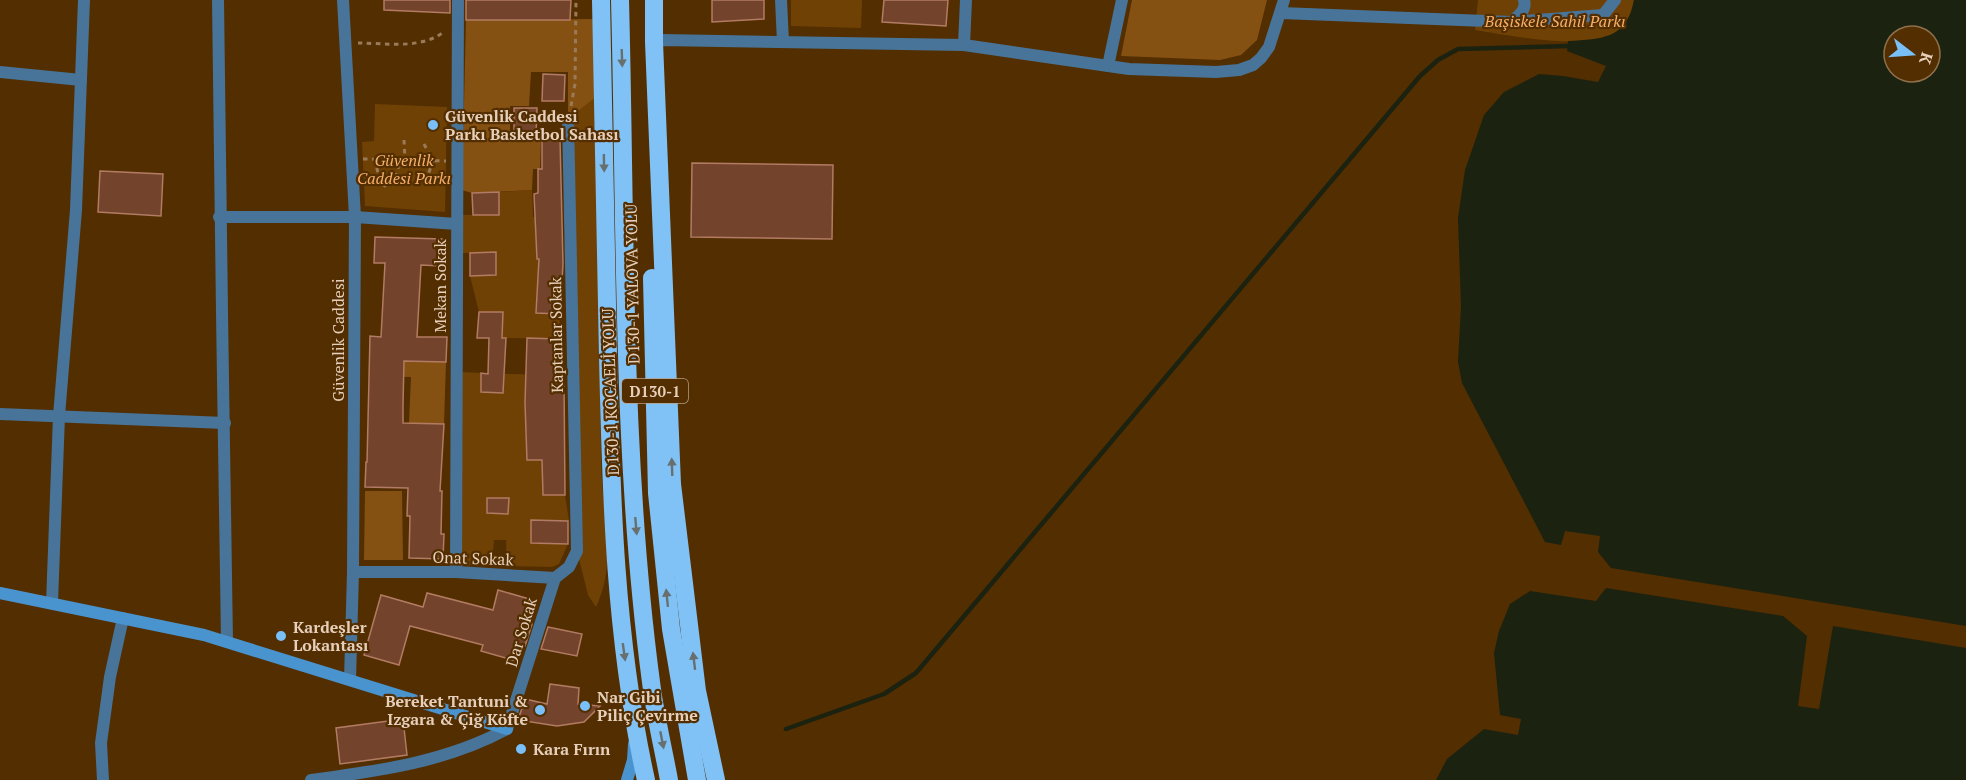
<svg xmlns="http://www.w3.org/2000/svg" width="1966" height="780" font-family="'PT Serif',serif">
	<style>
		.green { fill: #704105 }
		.forest { fill: #855113 }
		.water { fill: #1c2210; fill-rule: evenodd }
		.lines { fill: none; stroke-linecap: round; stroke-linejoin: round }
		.stream { stroke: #1c2210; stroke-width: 4.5 }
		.building { fill: #74432c; stroke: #b27b63; stroke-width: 1.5 }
		.path { stroke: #997b59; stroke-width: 3; stroke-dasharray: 4.5 4.5; stroke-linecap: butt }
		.street { stroke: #477498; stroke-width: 12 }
		.secondary { stroke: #4994ce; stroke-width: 12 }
		.highway { stroke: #80c1f6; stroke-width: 18 }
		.oneway { fill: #67706f }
		.poi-dot { fill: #79bff8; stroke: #532e00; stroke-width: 2 }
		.labels { text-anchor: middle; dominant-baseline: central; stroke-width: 4.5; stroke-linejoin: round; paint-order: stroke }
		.shield { fill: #532e00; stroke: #bb9f83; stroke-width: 1.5 }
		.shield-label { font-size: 15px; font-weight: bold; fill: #e7d0bb }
		.park-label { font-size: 16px; font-style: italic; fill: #f5af6b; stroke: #532e00 }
		.poi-label { font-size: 16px; font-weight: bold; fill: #e7d0bb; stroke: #532e00; text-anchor: start }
		.street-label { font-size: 16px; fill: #e7d0bb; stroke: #532e00 }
	</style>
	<rect width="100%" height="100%" fill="#532e00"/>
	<g class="green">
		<polygon points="791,0 862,0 861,28 791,26"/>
		<path d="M 1478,0 L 1634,0 C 1632,11 1627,25 1618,32 C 1593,52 1506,35 1475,30 Z"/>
		<path d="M 596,97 C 598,219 600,341 601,463 C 602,512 618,561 596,607 L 588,595 L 577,551 L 568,119 Z"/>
		<polygon points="375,104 447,107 445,212 365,206 362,142 374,141"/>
		<polygon points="532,190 533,217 561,217 563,236 537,236 537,259 539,260 536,313 560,314 559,339 502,338 503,313 479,312 470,276 496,275 496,253 460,253 461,215 499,215 499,192"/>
		<polygon points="460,372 481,373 481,392 503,393 504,374 559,375 564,381 526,381 526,433 563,434 565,438 527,438 527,460 542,460 543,495 565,495 569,521 531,520 531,543 568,544 559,564 552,567 507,566 506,540 494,540 492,564 460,566"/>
	</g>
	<g class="forest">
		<polygon points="1132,0 1267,0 1257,40 1241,55 1220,60 1121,56"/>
		<polygon points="597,19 596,97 568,119 568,72 531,72 529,106 510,106 510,136 541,137 540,169 533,169 532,190 472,193 462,190 466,20"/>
		<polygon points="412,337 411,362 446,362 444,424 409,423 411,377 369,376 369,361 403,362"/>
		<polygon points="365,491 402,491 403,560 364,560"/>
	</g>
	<g class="water">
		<path d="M 1634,0 L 1966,0 L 1966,626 L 1611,568 L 1598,552 L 1600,536 L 1565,531 L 1561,545 L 1545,542 L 1462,383 L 1458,362 L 1461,306 L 1458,218 L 1465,170 L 1484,115 L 1504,92 L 1539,74 L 1563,76 L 1598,82 L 1606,66 L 1567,51 L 1568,41 C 1602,39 1627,39 1634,0 ZM 1894,36 L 1930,36 L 1930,72 L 1894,72 Z"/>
		<polygon points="1606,588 1783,616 1807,636 1798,706 1819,709 1833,626 1966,648 1966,780 1436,780 1447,759 1484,729 1518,735 1521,719 1500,715 1494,653 1499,631 1510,604 1530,591 1596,601"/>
	</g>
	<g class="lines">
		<polyline class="stream" points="786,729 884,694 916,673 1420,76 1438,60 1458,49 1568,46"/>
	</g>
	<g class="building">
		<polygon points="384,0 450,0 450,13 384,10"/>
		<polygon points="466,0 571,0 570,20 466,20"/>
		<polygon points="712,0 764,0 764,19 712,22"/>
		<polygon points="884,0 948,0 946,26 882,22"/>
		<polygon points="543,74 565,75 564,101 542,101"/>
		<polygon points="514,108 537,108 536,135 514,134"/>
		<polygon points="542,139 560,139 563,264 560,314 536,313 539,259 537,259 534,194 538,193 538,169 542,169"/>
		<polygon points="692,163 833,165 832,239 691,237"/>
		<polygon points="100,171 163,174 161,216 98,212"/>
		<polygon points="499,192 499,215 473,215 472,193"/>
		<polygon points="375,237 442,239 441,266 421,265 417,337 447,337 446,362 404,361 403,405 403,423 444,424 440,491 442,491 441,534 444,534 443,559 409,558 410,516 407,516 408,488 365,487 366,462 367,462 370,336 381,337 385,263 374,263"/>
		<polygon points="496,252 496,275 470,276 470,253"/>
		<polygon points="479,312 503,312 502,338 506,338 503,393 481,392 481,373 488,374 489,338 477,338"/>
		<polygon points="527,338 559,339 559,381 564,381 565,495 543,495 542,460 527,460 525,403"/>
		<polygon points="487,498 509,498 508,514 487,513"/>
		<polygon points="531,520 568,521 568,544 531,543"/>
		<polygon points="498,590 533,600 527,623 532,624 525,646 521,645 516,661 481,651 483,645 410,626 399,665 364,655 381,595 423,607 427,593 493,610"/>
		<polygon points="548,627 582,634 577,656 541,649"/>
		<polygon points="550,684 579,688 578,704 600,706 584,722 557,726 518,720 525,699 547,704"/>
		<polygon points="403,719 407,755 340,764 336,728"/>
	</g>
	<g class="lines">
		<g class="path">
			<path d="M 358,43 C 385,43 422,50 445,31"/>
			<polyline points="571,106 575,84 576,0"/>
			<polyline points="404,140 405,160"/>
			<polyline points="424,144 433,161 428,175"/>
			<polyline points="363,159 446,161"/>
			<polyline points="375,159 380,183 385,186 395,181 400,160"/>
		</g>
		<g class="street">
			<path d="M 218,0 C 219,214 225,427 227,641"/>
			<polyline points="343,0 355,217 353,572 350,680"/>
			<polyline points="781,0 783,42"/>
			<polyline points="1281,13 1511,22 1603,15 1615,0"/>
			<path d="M 1511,22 C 1518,16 1527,10 1524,0"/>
			<polyline points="654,42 661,40 964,45 1129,69 1216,72 1239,70 1253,65 1261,58 1269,47 1284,0"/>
			<polyline points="964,45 966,0"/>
			<polyline points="1108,66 1122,0"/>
			<polyline points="0,72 81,80"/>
			<polyline points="219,217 355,217 457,224"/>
			<polyline points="0,414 225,423"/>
			<polyline points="353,572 456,572 555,578 569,567 577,551 568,119"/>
			<polyline points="456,572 458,0"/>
			<polyline points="52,603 59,416 76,210 84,0"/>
			<polyline points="103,780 101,743 110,677 123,618"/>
			<path d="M 311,780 C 379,771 446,762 507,729 L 555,578"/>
		</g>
		<g class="secondary">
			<polyline points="0,593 204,635 507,729"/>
			<polyline points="627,780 633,760 634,744"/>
		</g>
		<g class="highway">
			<path d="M 601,0 C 603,118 606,237 608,355 C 611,497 615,640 646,780"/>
			<path d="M 620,0 C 626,227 621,456 651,682 C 655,715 663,747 669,780"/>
			<polyline points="654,0 654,42 672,484 697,691 716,780"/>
			<polyline points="652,278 657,493 671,629 697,780"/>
		</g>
	</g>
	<defs><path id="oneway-solid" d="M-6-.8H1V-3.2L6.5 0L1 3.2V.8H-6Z" transform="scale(1.5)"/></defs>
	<g class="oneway">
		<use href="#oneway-solid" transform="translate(622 58) rotate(88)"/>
		<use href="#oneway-solid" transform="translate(604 163) rotate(89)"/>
		<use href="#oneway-solid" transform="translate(672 467) rotate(-92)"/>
		<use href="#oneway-solid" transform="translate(636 526) rotate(85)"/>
		<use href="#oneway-solid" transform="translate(667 598) rotate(-96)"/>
		<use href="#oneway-solid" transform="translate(624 652) rotate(82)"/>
		<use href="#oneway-solid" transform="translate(694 661) rotate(-97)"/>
		<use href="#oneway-solid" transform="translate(662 740) rotate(79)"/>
	</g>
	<g class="poi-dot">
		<circle cx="433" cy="125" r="6"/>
		<circle cx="281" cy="636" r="6"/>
		<circle cx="585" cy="706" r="6"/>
		<circle cx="540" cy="710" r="6"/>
		<circle cx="521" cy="749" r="6"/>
	</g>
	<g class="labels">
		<rect class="shield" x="622" y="379" width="66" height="24" rx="4.5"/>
		<g class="shield-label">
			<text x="655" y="391">D130-1</text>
		</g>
		<g class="park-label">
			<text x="1555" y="21">Başiskele Sahil Parkı</text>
			<text x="404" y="160">Güvenlik<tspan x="404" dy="18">Caddesi Parkı</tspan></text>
		</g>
		<g class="poi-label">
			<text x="445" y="116">Güvenlik Caddesi<tspan x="445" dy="18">Parkı Basketbol Sahası</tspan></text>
			<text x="293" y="627">Kardeşler<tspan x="293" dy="18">Lokantası</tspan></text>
			<text x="597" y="697">Nar Gibi<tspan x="597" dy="18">Piliç Çevirme</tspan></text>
			<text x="528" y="701" text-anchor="end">Bereket Tantuni &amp;<tspan x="528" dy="18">Izgara &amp; Çiğ Köfte</tspan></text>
			<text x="533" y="749">Kara Fırın</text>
		</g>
		<g class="street-label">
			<text transform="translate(632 284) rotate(-91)">D130-1 YALOVA YOLU</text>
			<text transform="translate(440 286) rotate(-90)">Mekan Sokak</text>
			<text transform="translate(556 335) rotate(-91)">Kaptanlar Sokak</text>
			<text transform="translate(338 340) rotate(-90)">Güvenlik Caddesi</text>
			<text transform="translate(610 392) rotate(-92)">D130-1 KOCAELİ YOLU</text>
			<text transform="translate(473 558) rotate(2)">Onat Sokak</text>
			<text transform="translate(521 632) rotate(-73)">Dar Sokak</text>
		</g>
	</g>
	<g transform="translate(1912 54) rotate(107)"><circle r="28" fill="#532e00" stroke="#8e6f4b" stroke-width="1.5"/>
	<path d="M0-4.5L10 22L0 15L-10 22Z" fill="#79bff8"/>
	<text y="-9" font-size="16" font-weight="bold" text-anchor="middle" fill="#e7d0bb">K</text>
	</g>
</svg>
